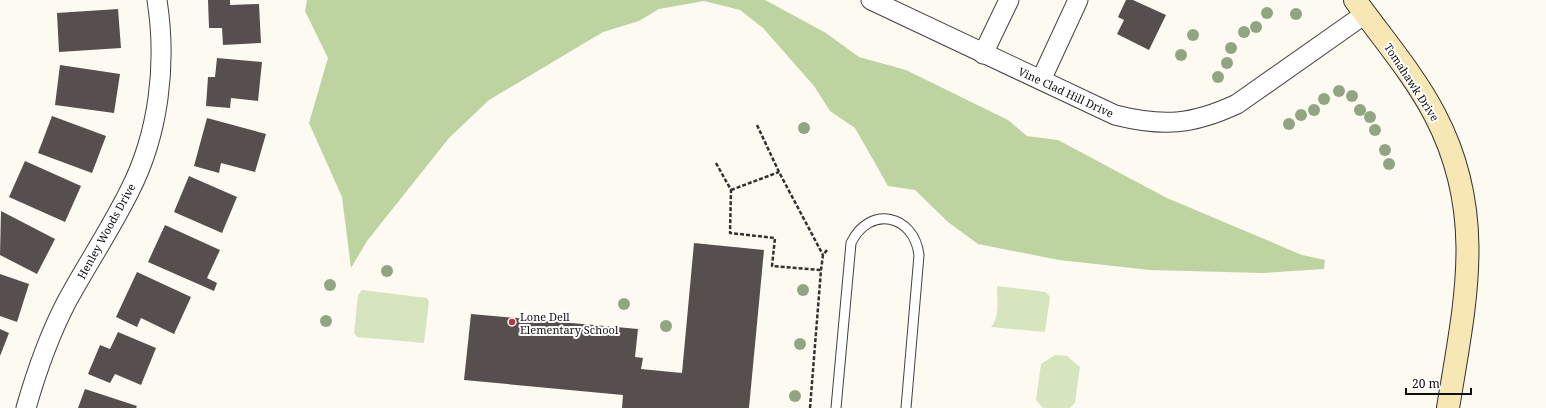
<svg xmlns="http://www.w3.org/2000/svg" width="1546" height="408" font-family="'Noto Serif',serif">
	<style>
		.green { fill: #d7e5bf }
		.forest { fill: #bdd4a0 }
		.building { fill: #564f4d }
		.lines { fill: none; stroke-linecap: round; stroke-linejoin: round }
		.lane-casing { stroke: #424242; stroke-width: 11 }
		.street-casing { stroke: #424242; stroke-width: 21 }
		.secondary-casing { stroke: #313131; stroke-width: 24 }
		.path { stroke: #313131; stroke-width: 2.5; stroke-dasharray: 4 2; stroke-linecap: butt }
		.lane { stroke: #fff; stroke-width: 9 }
		.street { stroke: #fff; stroke-width: 19 }
		.secondary { stroke: #f6e7b5; stroke-width: 22 }
		.tree { fill: #91a582 }
		.poi-dot { fill: #af374a; stroke: #fff; stroke-width: 1.5 }
		.labels { text-anchor: middle; dominant-baseline: central; stroke-width: 4; stroke-linejoin: round; paint-order: stroke }
		.street-label { font-size: 11px; fill: #0f0f0f; stroke: #fff }
		.poi-label { font-size: 11px; fill: #0f0f0f; stroke: #fff; text-anchor: start }
	</style>
	<rect width="100%" height="100%" fill="#fdfaf2"/>
	<g class="green">
		<path d="M 997,286 L 1046,292 L 1050,297 L 1045,332 L 991,327 C 1000,316 997,300 997,286 Z"/>
		<polygon points="362,290 427,298 429,302 424,343 357,337 354,333 358,295"/>
		<polygon points="1055,355 1067,356 1080,367 1075,403 1070,408 1043,408 1036,400 1041,364"/>
	</g>
	<polygon class="forest" points="307,0 765,0 826,33 859,57 906,70 1008,120 1027,136 1058,140 1167,198 1302,255 1325,260 1324,269 1263,273 1150,270 1059,260 978,244 948,222 915,190 888,186 855,128 830,111 814,86 763,28 740,10 704,1 659,9 639,21 603,32 489,100 449,138 367,241 351,268 342,197 309,123 328,58 305,11"/>
	<g class="building">
		<polygon points="208,0 230,0 230,5 259,4 261,43 223,45 222,28 209,28"/>
		<polygon points="1126,0 1133,0 1166,15 1149,50 1117,34 1124,20 1118,17"/>
		<polygon points="118,9 121,48 59,52 57,13"/>
		<polygon points="217,58 262,62 258,101 231,98 230,108 206,106 208,77 215,77"/>
		<polygon points="60,65 120,74 114,113 55,105"/>
		<polygon points="52,116 106,136 92,173 38,153"/>
		<polygon points="207,118 266,134 255,172 221,163 219,173 194,166"/>
		<polygon points="25,161 81,186 65,222 9,197"/>
		<polygon points="189,176 237,197 222,233 174,212"/>
		<polygon points="1,211 55,239 37,274 0,255"/>
		<polygon points="165,225 220,250 207,278 217,283 214,291 148,262"/>
		<polygon points="694,243 764,250 749,408 622,408 623,395 464,380 471,314 638,329 635,357 643,358 641,369 682,373"/>
		<polygon points="137,272 191,297 174,334 141,318 137,327 116,317"/>
		<polygon points="0,274 29,284 17,322 0,316"/>
		<polygon points="0,329 9,333 0,356"/>
		<polygon points="118,332 156,348 141,385 115,374 110,383 88,374 100,345 110,349"/>
		<polygon points="85,389 137,406 136,408 78,408"/>
	</g>
	<g class="lines">
		<defs>
			<path id="lane" d="M 836,408 L 851,243 C 869,205 914,214 919,255 L 906,408"/>
			<g id="street">
				<path d="M 871,0 L 1115,115 C 1163,127 1192,125 1237,104 L 1365,14"/>
				<polyline points="983,54 1009,0"/>
				<polyline points="1041,80 1078,0"/>
				<path d="M 26,408 C 36,373 49,336 66,303 C 86,266 110,230 129,192 C 159,134 167,64 157,0"/>
			</g>
			<path id="secondary" d="M 1355,0 C 1381,36 1415,76 1435,115 C 1487,214 1465,303 1448,408"/>
		</defs>
		<use href="#lane" class="lane-casing"/>
		<use href="#street" class="street-casing"/>
		<use href="#secondary" class="secondary-casing"/>
		<g class="path">
			<polyline points="757,125 779,172 823,255"/>
			<polyline points="716,163 731,190 730,233 775,238 772,266 821,270"/>
			<polyline points="731,190 779,172"/>
			<polyline points="810,408 821,270 823,255 827,250"/>
		</g>
		<use href="#lane" class="lane"/>
		<use href="#street" class="street"/>
		<use href="#secondary" class="secondary"/>
	</g>
	<g class="tree">
		<circle cx="1267" cy="13" r="6"/>
		<circle cx="1296" cy="14" r="6"/>
		<circle cx="1256" cy="27" r="6"/>
		<circle cx="1244" cy="32" r="6"/>
		<circle cx="1193" cy="35" r="6"/>
		<circle cx="1231" cy="48" r="6"/>
		<circle cx="1181" cy="55" r="6"/>
		<circle cx="1227" cy="63" r="6"/>
		<circle cx="1218" cy="77" r="6"/>
		<circle cx="1339" cy="91" r="6"/>
		<circle cx="1352" cy="96" r="6"/>
		<circle cx="1324" cy="99" r="6"/>
		<circle cx="1314" cy="110" r="6"/>
		<circle cx="1360" cy="110" r="6"/>
		<circle cx="1301" cy="115" r="6"/>
		<circle cx="1370" cy="117" r="6"/>
		<circle cx="1289" cy="124" r="6"/>
		<circle cx="804" cy="128" r="6"/>
		<circle cx="1375" cy="130" r="6"/>
		<circle cx="1385" cy="150" r="6"/>
		<circle cx="1389" cy="164" r="6"/>
		<circle cx="387" cy="271" r="6"/>
		<circle cx="330" cy="285" r="6"/>
		<circle cx="803" cy="290" r="6"/>
		<circle cx="624" cy="304" r="6"/>
		<circle cx="326" cy="321" r="6"/>
		<circle cx="666" cy="326" r="6"/>
		<circle cx="800" cy="344" r="6"/>
		<circle cx="795" cy="396" r="6"/>
	</g>
	<circle class="poi-dot" cx="512" cy="322" r="4"/>
	<g class="labels">
		<g class="street-label">
			<text transform="translate(1412 82) rotate(57)">Tomahawk Drive</text>
			<text transform="translate(1066 92) rotate(25)">Vine Clad Hill Drive</text>
			<text transform="translate(106 231) rotate(-61)">Henley Woods Drive</text>
		</g>
		<g class="poi-label">
			<text x="520" y="316">Lone Dell<tspan x="520" dy="13">Elementary School</tspan></text>
		</g>
	</g>
	<path d="M1406 388v6h65v-6" fill="none" stroke="#0f0f0f" stroke-width="2"/>
	<text x="1412" y="388" font-size="12" fill="#0f0f0f" stroke="#ffffff" stroke-width="3" paint-order="stroke">20 m</text>
</svg>
